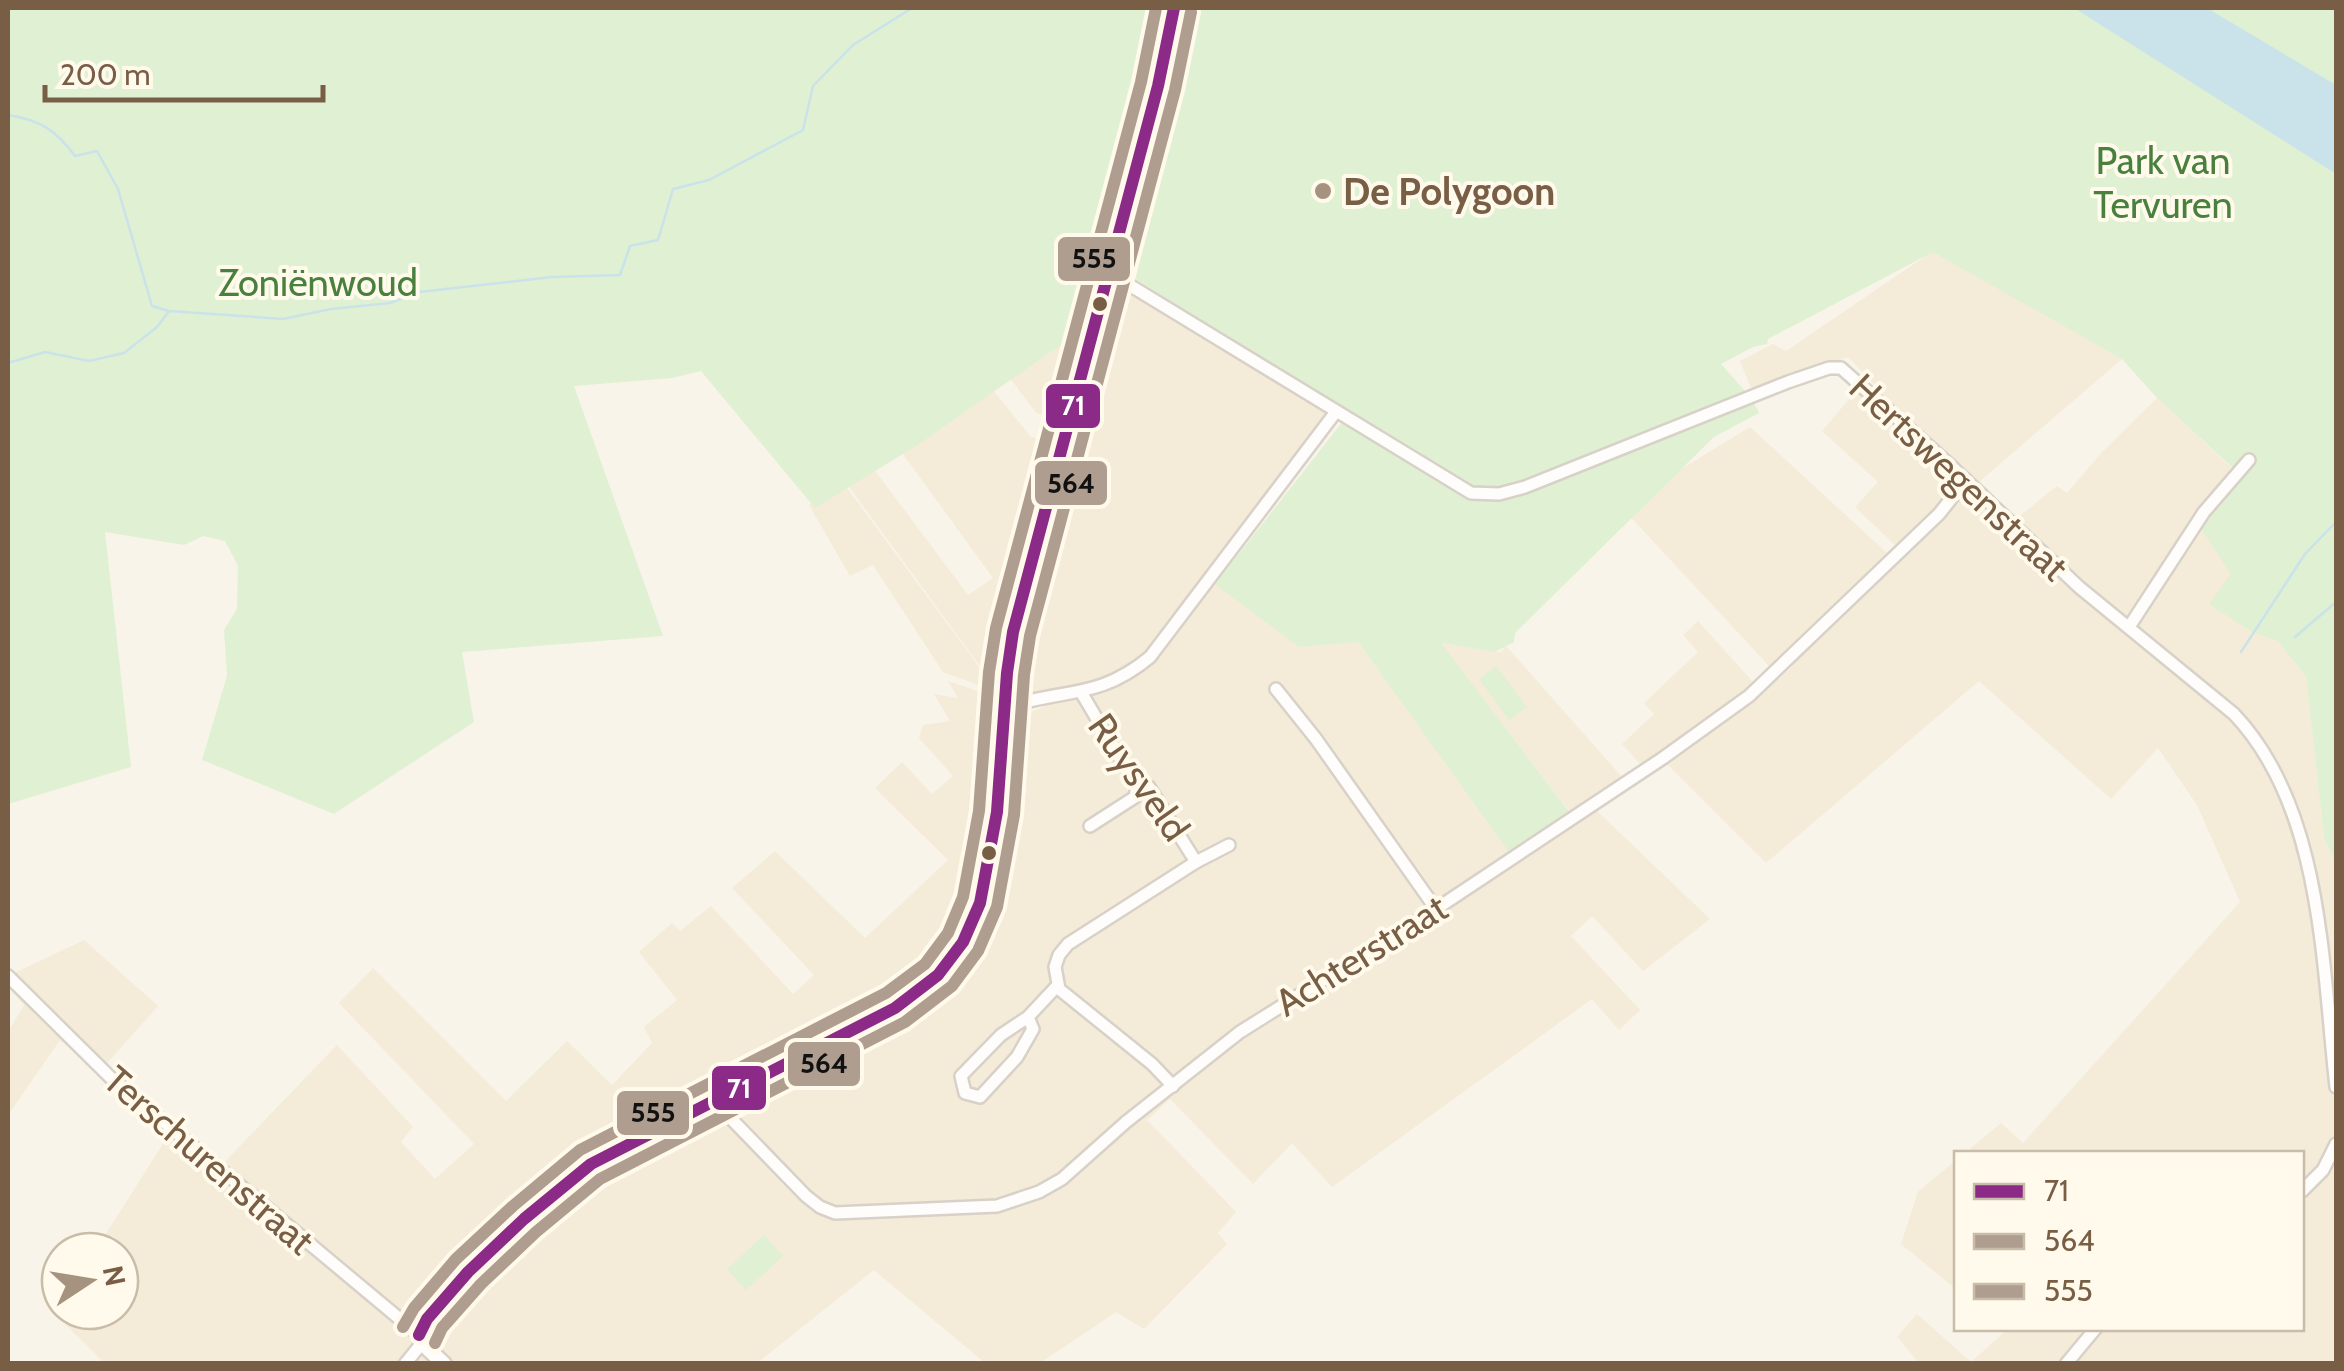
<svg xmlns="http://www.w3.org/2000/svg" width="2344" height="1371" font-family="Cabin,sans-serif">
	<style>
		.residential { fill: #f4ebd9 }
		.green { fill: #e0f0d2 }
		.water { fill: #cae3ea }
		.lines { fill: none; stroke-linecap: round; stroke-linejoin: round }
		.stream { stroke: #cae3ea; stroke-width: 2.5 }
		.minor-casing { stroke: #d7d1c7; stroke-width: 16 }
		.tertiary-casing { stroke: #d7d1c7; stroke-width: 19 }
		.minor { stroke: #fefdfc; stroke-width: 11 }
		.tertiary { stroke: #fefdfc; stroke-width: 14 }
		.bus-1-casing { stroke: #fffaeb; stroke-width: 20 }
		.bus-2-casing { stroke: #fffaeb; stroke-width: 20 }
		.bus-3-casing { stroke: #fffaeb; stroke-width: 20 }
		.bus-1 { stroke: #8c2b87; stroke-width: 12 }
		.bus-2 { stroke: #af9e90; stroke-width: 12 }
		.bus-3 { stroke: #af9e90; stroke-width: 12 }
		.poi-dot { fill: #a5927f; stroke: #fffaeb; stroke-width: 4 }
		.bus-dot { fill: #795e46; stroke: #fffaeb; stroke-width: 4 }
		.labels { text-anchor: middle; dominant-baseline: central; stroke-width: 8; stroke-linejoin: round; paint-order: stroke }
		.park-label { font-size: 38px; fill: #49803d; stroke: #fffaeb }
		.poi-label { font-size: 38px; font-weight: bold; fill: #795e46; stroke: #fffaeb; text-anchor: start }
		.street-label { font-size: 38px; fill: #795e46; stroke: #fffaeb }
		.line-badge { stroke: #fffaeb; stroke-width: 4 }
		.badge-label { font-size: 28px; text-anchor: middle; font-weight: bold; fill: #fff }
		.pale-badge-label { font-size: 28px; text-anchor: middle; font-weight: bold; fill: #111 }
	</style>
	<rect width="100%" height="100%" fill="#f8f4e9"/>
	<g class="residential">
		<polygon points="1933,251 2122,359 1980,481 2016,519 2057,486 2067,493 2102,452 2157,398 2236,472 2231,574 2254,633 2278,641 2306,677 2324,836 2336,864 2336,1363 1919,1363 1897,1337 1917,1314 1971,1362 2008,1329 2302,1328 2302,1154 1965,1153 2001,1123 2023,1143 2240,902 2197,805 2158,748 2111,799 1979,681 1766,863 1666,763 1597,811 1710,919 1643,971 1592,916 1571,936 1640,1010 1619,1030 1592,999 1332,1187 1292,1143 1253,1184 1170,1099 1147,1120 1236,1212 1218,1233 1227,1244 1144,1329 1116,1312 1040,1363 985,1363 874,1270 757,1363 104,1363 55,1314 60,1307 60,1311 120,1311 120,1251 95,1251 168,1136 214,1173 337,1045 413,1127 401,1142 435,1179 474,1144 339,1003 373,968 506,1101 567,1041 612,1085 652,1043 644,1027 677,1000 639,952 672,923 680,931 711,906 793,994 814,975 732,888 775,851 865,938 948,860 875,788 902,762 932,794 953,776 919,738 923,725 950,721 934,694 958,698 948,681 992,696 994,727 1008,727 1009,720 1044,707 1049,692 1023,697 1019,690 1011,689 1012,684 998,681 996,688 841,476 867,460 968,595 993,578 895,443 989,385 1031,437 1055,443 1062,419 1036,413 1007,374 1088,323 1081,349 1096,352 1112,281 1329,414 1207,577 1299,647 1358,642 1511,855 1571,813 1440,643 1496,652 1501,652 1506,646 1623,778 1641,765 1622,744 1654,714 1644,703 1698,652 1683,635 1698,621 1753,682 1739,695 1749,706 1793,666 1783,655 1770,667 1624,510 1652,487 1750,427 1888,554 1895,545 1855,507 1878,482 1822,431 1857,390 1881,412 1891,402 1848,357 1752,391 1740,361 1773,344 1786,351"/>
		<polygon points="841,480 972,657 993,690 943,672 873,565 850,576 809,505"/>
		<polygon points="84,940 158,1006 98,1073 60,1040 8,1115 8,1032 24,1005 8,986 8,976"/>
		<polygon points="1956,1160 1956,1289 1901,1244 1918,1192"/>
	</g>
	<g class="green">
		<polygon points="8,8 2336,8 2336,864 2324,837 2306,677 2278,641 2254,633 2209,604 2231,574 2194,518 2236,471 2157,398 2122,359 1933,252 1768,339 1767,344 1753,347 1721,364 1752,399 1759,413 1714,437 1515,633 1514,642 1495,652 1441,643 1571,814 1511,855 1358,642 1299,647 1215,584 1351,411 1308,389 1117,267 1174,48 1164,47 1085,328 919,444 815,508 701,371 672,378 574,386 663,636 462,652 474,722 334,814 202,760 227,676 224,630 237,609 238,566 225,541 203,536 184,545 105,532 131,767 8,804"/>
		<polygon points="1496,666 1527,707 1509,720 1479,679"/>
		<polygon points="764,1235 783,1256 746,1290 727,1269"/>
	</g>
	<polygon class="water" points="2074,8 2207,8 2336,85 2336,174"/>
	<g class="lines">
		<g class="stream">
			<path d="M 8,115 C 40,120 56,130 75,156 L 97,151 L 118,189 L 152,306 L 169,311"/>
			<polyline points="8,363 45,352 89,361 124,353 157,327 169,311 283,319 331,309 390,303 419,292 552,277 620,275 630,246 658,240 673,189 709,180 803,130 813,86 853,45 912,8"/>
			<polyline points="2295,637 2336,602"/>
			<polyline points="2241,652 2305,554 2336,522"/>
		</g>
		<defs>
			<g id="minor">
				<path d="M 1108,272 L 1471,493 L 1499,494 L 1525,487 L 1788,382 L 1829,368 L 1841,368 L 1951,466 L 2079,587 L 2234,714 C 2323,808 2322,965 2336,1087"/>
				<polyline points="2129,627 2204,512 2249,460"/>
				<polyline points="1276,689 1316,739 1436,909"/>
				<polyline points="1081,692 1137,787 1149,787 1196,862 1068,944 1059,955 1055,967 1059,989 1152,1064 1173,1086"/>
				<path d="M 1001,710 C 1059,687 1096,702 1150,657 L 1335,413"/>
				<polyline points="1090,826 1135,797 1137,787"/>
				<polyline points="1196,862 1229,845"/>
				<polyline points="8,976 110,1077 419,1335"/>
				<polyline points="1028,1017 1033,1029 1017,1057 980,1097 965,1093 961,1076 1001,1035 1028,1017 1057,986"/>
				<polyline points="714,1101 806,1196 820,1207 835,1213 997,1206 1039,1192 1062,1179 1126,1122 1240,1032 1436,909 1663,758 1749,696 1939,514 1966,480"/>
				<polyline points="2302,1191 2323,1170 2336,1144"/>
				<polyline points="405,1364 422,1343"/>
				<polyline points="2066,1364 2096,1328"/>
			</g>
			<path id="tertiary" d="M 444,1364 L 421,1342 L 421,1327 L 439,1304 L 527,1215 L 591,1164 L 895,1008 C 909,998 926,988 938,975 C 1017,896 991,735 1013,632 L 1158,86 L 1174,8"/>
		</defs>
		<use href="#minor" class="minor-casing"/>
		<use href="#tertiary" class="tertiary-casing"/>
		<use href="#minor" class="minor"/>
		<use href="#tertiary" class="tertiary"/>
		<defs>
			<polyline id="bus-1" points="419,1335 427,1319 468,1272 524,1219 591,1164 895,1008 938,975 963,942 980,903 997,812 1007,673 1013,632 1158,86 1174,8"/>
			<polyline id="bus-2" points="435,1343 442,1328 481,1284 536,1232 600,1179 905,1022 952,986 978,951 997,907 1014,815 1024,675 1030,636 1175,90 1191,12"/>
			<polyline id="bus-3" points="403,1327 414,1308 456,1259 513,1206 580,1150 886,993 925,964 948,933 963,897 979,811 989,672 996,628 1141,82 1156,8"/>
		</defs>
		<use href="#bus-1" class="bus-1-casing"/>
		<use href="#bus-2" class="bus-2-casing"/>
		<use href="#bus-3" class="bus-3-casing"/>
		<use href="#bus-1" class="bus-1"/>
		<use href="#bus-2" class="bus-2"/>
		<use href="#bus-3" class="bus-3"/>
	</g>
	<circle class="poi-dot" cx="1323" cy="191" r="10"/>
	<g class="bus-dot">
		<circle cx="1100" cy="304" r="9"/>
		<circle cx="989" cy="853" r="9"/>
	</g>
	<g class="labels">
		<g class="park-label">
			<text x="2163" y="160">Park van<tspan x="2163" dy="44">Tervuren</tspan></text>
			<text x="318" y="282">Zoniënwoud</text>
		</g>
		<g class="poi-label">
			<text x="1343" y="191">De Polygoon</text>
		</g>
		<g class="street-label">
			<text transform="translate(1959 477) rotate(43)">Hertswegenstraat</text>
			<text transform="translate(1139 777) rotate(55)">Ruysveld</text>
			<text transform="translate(1361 955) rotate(-32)">Achterstraat</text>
			<text transform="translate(209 1160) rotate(41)">Terschurenstraat</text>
		</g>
	</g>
	<g class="line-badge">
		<rect x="1056" y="235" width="76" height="48" rx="10" fill="#af9e90"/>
		<rect x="1044" y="382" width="58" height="48" rx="10" fill="#8c2b87"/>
		<rect x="1033" y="459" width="76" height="48" rx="10" fill="#af9e90"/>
		<rect x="786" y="1040" width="76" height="48" rx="10" fill="#af9e90"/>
		<rect x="710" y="1064" width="58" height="48" rx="10" fill="#8c2b87"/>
		<rect x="615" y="1089" width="76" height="48" rx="10" fill="#af9e90"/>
	</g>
	<g class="badge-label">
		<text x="1073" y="415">71</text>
		<text x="739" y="1098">71</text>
	</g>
	<g class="pale-badge-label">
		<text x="1094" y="268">555</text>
		<text x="1071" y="493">564</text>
		<text x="824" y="1073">564</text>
		<text x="653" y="1122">555</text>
	</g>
	<rect width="2344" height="1371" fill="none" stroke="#795e46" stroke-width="20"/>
	<rect x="1954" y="1151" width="350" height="180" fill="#fffaeb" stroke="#c9bca9" stroke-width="2.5"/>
	<rect x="1974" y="1184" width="50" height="15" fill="#8c2b87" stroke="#c9bca9" stroke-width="2.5"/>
	<text x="2044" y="1201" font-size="30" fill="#795e46">71</text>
	<rect x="1974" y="1234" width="50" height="15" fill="#af9e90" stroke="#c9bca9" stroke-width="2.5"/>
	<text x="2044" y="1251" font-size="30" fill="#795e46">564</text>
	<rect x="1974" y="1284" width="50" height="15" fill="#af9e90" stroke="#c9bca9" stroke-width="2.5"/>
	<text x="2044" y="1301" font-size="30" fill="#795e46">555</text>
	<g transform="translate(90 1281) rotate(78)"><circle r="48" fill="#fffaeb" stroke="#c9bca9" stroke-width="2.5"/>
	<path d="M0-8L18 38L0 25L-18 38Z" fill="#a5927f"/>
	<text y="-15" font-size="28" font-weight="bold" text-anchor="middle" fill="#795e46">N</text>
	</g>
	<path d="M45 85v15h278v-15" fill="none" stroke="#795e46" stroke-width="5"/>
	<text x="60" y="85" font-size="30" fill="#795e46" stroke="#fffaeb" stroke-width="8" paint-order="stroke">200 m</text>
</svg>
